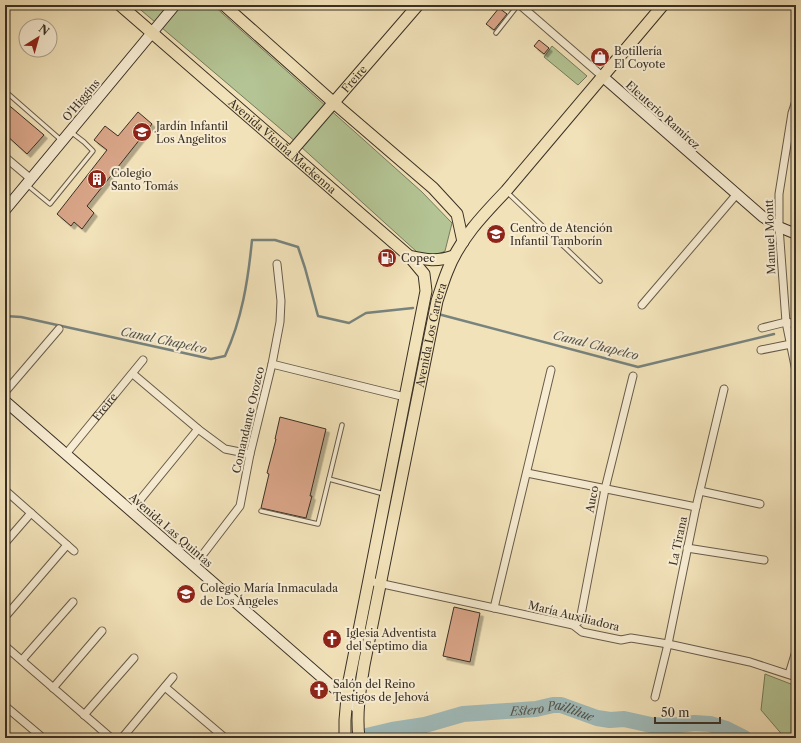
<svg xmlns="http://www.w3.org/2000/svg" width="801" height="743" font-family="'Libre Caslon Text',serif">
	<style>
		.green { fill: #b4c494; stroke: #767a5c }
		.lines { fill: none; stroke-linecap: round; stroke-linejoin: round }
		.stream { stroke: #77837e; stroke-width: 2.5 }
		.river { stroke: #a0bbba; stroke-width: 16 }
		.building { fill: #daa689; stroke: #393025; filter: url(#shadow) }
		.lane-casing { stroke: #675c4a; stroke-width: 5.5 }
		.street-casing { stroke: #675c4a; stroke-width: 9 }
		.secondary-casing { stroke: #393025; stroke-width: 12 }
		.primary-casing { stroke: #393025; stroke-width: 13 }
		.lane { stroke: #f7ecd2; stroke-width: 3.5 }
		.street { stroke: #f7ecd2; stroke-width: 7 }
		.secondary { stroke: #f7ecd2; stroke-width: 10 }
		.primary { stroke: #f2e2b9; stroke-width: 11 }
		.labels { text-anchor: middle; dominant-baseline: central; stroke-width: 4; stroke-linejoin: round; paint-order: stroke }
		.poi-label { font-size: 11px; fill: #393025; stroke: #f7ecd2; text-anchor: start }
		.street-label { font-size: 11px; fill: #393025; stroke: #f7ecd2 }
		.water-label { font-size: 12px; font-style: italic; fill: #53534a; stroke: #f7ecd2 }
	</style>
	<defs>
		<filter id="shadow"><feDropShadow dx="3.5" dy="3.5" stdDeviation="0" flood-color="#0004"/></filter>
	</defs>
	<rect width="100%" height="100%" fill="#f2e2b9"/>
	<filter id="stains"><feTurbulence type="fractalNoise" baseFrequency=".005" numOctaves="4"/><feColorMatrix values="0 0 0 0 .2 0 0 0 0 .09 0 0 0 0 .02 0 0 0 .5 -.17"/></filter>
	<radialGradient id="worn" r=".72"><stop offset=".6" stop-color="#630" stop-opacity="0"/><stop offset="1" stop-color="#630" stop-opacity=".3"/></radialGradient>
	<g class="green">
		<polygon points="135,5 213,5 422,192 452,223 445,251 431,258 417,252 289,136"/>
		<polygon points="552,46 587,76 578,85 544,57"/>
		<polygon points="765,674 796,686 796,738 785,738 761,710"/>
	</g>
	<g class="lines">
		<g class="stream">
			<polyline points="438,314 638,367 774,334"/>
			<path d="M 5,316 L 21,317 L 211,359 L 225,356 C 242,319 248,281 252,240 L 275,240 L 298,247 L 305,268 L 318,316 L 349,323 L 366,313 L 413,308"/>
		</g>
		<path class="river" id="s1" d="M 358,738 L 392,730 L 425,725 L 463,714 L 536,709 L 553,705 L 561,705 L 597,718 L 610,720 L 624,719 L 651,725 L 671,726 L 694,723 L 710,724 L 726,729 L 744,738"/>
	</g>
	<g class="building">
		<polygon points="499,8 507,14 494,30 486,24"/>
		<polygon points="539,40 549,48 544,54 534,46"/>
		<polygon points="601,49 608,55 601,64 592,60"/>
		<polygon points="5,102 44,135 27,154 5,134"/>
		<polygon points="138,112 152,124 87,206 94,213 82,229 74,222 71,226 57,214 107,150 94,140 105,126 118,136"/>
		<polygon points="280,417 326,429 310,496 312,496 306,518 261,508 269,474 267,473 276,439 275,439"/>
		<polygon points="454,607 480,613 470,662 443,656"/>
	</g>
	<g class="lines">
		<defs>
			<g id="lane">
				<polyline points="496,33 518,5"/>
				<polyline points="5,91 61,140"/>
				<polyline points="27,185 50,204 93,151 84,142 71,132"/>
				<polyline points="508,193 600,281"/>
				<polyline points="329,479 384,494"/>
				<polyline points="261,511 318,524 342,425"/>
			</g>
			<g id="street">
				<polyline points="520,5 602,76"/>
				<polyline points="796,101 792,113 779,194 779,227 786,322 796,371"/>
				<polyline points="5,157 31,179"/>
				<polyline points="642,305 736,195"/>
				<polyline points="762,328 786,322 796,324"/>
				<polyline points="761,350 791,344 796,345"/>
				<polyline points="272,364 405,397"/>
				<polyline points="133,374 198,429 225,449 250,454"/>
				<polyline points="5,392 59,329"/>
				<path id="s2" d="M 66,454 L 143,360"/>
				<polyline points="527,473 696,507"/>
				<polyline points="5,490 74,551"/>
				<polyline points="700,491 760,504"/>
				<polyline points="131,511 198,429"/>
				<polyline points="5,543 31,513"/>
				<polyline points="687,548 764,560"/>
				<polyline points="194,566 240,506 250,454 272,364 280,322 281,301 277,264"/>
				<polyline points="369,581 573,625 582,632 621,640 631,638 668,644 750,662 796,677"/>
				<polyline points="494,608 551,370"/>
				<polyline points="5,617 67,545"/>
				<polyline points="573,625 578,622 581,615 605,489 633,376"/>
				<polyline points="5,646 111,738"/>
				<polyline points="22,660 73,602"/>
				<polyline points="789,674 796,651"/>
				<polyline points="165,687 225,738"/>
				<polyline points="53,688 102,631"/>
				<polyline points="655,697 668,644 696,507 724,389"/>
				<polyline points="5,706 43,738"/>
				<polyline points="84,715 134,658"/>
				<polyline points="122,738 173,677"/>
			</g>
			<g id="secondary">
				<polyline points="602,76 763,217 779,227 796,234"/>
				<polyline points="5,210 175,5"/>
				<polyline points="5,401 358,709"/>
			</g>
			<g id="primary">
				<path id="s3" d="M 120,5 L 409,256 C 427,260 436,262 454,256"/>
				<polyline points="224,5 334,103 433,188 457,214 463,242"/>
				<path id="s4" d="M 290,153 L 418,5"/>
				<polyline points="345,738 345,720 348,686 426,291 424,274 409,256"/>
				<path id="s5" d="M 359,738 C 356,713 360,690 364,665 L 437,301 C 440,292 443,282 447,272 C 459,240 483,215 506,191 L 663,5"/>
			</g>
		</defs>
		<use href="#lane" class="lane-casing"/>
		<use href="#street" class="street-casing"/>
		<use href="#secondary" class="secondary-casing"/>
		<use href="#primary" class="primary-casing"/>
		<use href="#lane" class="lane"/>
		<use href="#street" class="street"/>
		<use href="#secondary" class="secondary"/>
		<use href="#primary" class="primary"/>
	</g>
	<defs>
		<symbol id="shop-disc" viewBox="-11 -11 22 22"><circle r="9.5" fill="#8f2418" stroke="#f7ecd2"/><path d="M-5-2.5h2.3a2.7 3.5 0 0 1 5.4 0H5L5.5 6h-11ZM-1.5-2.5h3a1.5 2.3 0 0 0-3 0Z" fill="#fff"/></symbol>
		<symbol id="school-disc" viewBox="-11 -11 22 22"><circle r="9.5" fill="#8f2418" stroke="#f7ecd2"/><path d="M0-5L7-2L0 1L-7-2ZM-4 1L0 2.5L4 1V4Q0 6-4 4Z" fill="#fff"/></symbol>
		<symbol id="building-disc" viewBox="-11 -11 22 22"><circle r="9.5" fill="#8f2418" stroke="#f7ecd2"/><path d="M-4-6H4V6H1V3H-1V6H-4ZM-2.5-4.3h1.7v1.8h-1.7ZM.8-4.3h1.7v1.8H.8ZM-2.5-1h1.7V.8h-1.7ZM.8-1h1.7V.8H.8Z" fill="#fff"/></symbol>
		<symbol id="fuel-disc" viewBox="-11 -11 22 22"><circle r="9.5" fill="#8f2418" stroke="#f7ecd2"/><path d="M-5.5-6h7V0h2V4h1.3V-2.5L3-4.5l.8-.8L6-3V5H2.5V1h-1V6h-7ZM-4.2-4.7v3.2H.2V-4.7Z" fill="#fff"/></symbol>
		<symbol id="church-disc" viewBox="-11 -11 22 22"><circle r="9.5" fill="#8f2418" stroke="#f7ecd2"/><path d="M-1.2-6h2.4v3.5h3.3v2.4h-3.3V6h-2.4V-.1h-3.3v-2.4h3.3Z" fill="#fff"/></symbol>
	</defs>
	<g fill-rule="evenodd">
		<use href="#shop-disc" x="589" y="46" width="22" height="22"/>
		<use href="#school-disc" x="131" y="121" width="22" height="22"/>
		<use href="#building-disc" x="86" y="168" width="22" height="22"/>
		<use href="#school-disc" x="485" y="223" width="22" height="22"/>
		<use href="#fuel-disc" x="376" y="247" width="22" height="22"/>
		<use href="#school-disc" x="175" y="583" width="22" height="22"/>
		<use href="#church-disc" x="321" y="628" width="22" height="22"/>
		<use href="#church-disc" x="308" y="679" width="22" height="22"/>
	</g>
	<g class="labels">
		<g class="poi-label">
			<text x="614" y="51">Botillería<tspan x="614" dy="13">El Coyote</tspan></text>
			<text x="156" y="126">Jardín Infantil<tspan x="156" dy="13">Los Angelitos</tspan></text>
			<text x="111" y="173">Colegio<tspan x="111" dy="13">Santo Tomás</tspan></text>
			<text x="510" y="228">Centro de Atención<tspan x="510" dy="13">Infantil Tamborín</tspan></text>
			<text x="401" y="258">Copec</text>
			<text x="200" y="588">Colegio María Inmaculada<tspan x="200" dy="13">de Los Ángeles</tspan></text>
			<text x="346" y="633">Iglesia Adventista<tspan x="346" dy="13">del Septimo dia</tspan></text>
			<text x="333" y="684">Salón del Reino<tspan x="333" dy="13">Testigos de Jehová</tspan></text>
		</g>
		<g class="street-label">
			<text stroke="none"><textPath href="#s4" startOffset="98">Freire</textPath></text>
			<text transform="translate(81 100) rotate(-50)">O'Higgins</text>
			<text transform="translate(663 115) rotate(42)">Eleuterio Ramírez</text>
			<text stroke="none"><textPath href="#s3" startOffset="215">Avenida Vicuña Mackenna</textPath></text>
			<text transform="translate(770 237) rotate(-92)">Manuel Montt</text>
			<text stroke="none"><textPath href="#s5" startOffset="410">Avenida Los Carrera</textPath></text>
			<text stroke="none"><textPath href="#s2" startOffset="61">Freire</textPath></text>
			<text transform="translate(248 420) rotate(-77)">Comandante Orozco</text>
			<text transform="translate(592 499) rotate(-79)">Auco</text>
			<text transform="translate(171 530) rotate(41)">Avenida Las Quintas</text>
			<text transform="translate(678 541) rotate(-78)">La Tirana</text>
			<text transform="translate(574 616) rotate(14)">María Auxiliadora</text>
		</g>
		<g class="water-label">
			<text transform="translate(164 340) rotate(12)">Canal Chapelco</text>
			<text transform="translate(596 345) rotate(14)">Canal Chapelco</text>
			<text stroke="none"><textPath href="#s1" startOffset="198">Estero Paillihue</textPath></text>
		</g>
	</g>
	<rect width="801" height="743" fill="none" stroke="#f2e2b9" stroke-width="20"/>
	<rect x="6" y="6" width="789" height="731" fill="none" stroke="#393025" stroke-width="2"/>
	<rect x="10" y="10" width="781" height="723" fill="none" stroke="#393025"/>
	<g transform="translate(38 38) rotate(37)"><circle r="19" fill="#f7ecd2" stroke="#aba18d"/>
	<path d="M0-3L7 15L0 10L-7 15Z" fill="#8f2418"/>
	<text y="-6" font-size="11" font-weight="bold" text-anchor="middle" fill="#393025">N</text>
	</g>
	<path d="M655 717v6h65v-6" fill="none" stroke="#393025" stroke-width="2"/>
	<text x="661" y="717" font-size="12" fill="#393025" stroke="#f7ecd2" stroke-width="3" paint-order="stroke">50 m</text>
	<rect width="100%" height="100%" filter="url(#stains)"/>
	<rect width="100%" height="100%" fill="url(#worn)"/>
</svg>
